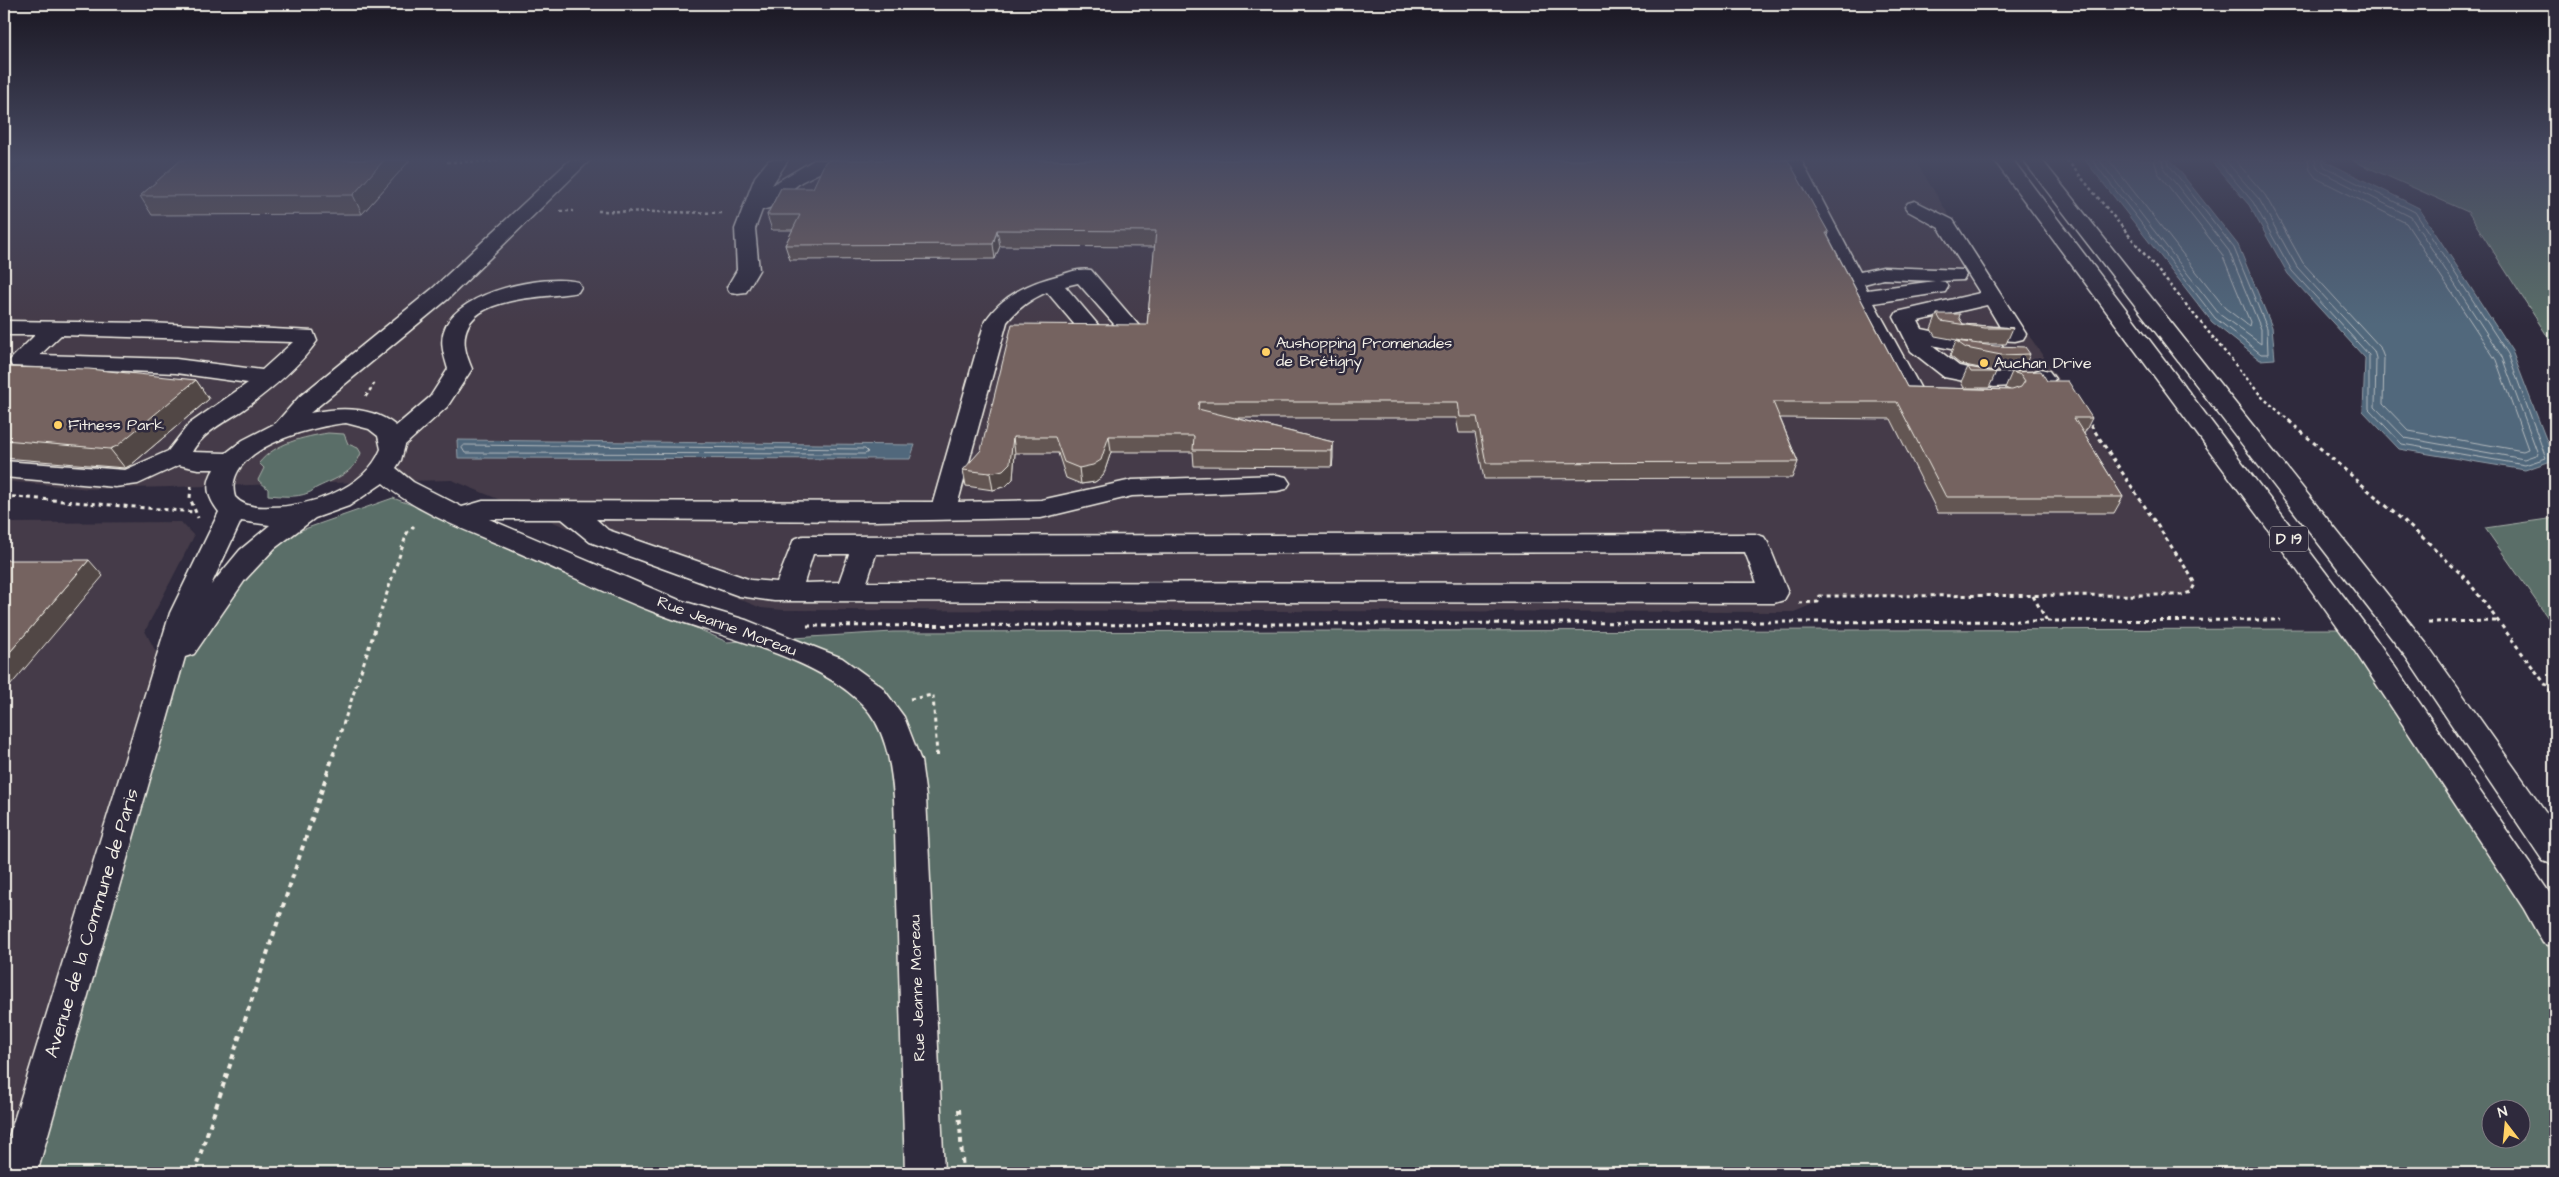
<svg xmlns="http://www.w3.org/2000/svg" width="2559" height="1177" font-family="'Architects Daughter',sans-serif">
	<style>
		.built { fill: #443b48 }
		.green { fill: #5a6e68; stroke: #a7b0a8; fill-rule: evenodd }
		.water { fill: #51677c; stroke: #929ea7 }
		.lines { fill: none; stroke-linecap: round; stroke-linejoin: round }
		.shore { stroke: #b3babd; stroke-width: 1 }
		.minor-casing { stroke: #f4f1e8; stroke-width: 3 }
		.major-casing { stroke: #f4f1e8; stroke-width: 3 }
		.path-far2 { stroke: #f4f1e8; stroke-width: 2.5; stroke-dasharray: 3 3; stroke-linecap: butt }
		.path-far1 { stroke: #f4f1e8; stroke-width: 3; stroke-dasharray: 4 4; stroke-linecap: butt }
		.path { stroke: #f4f1e8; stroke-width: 4; stroke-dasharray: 5 5; stroke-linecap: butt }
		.minor { fill: #2f2a3d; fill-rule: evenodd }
		.major { fill: #2f2a3d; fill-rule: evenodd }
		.wall { fill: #645653; stroke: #f4f1e8 }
		.shaded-wall { fill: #514644; stroke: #f4f1e8 }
		.building { fill: #746461; stroke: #f4f1e8 }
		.poi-dot { fill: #ffd166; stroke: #2f2a3d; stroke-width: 2 }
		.labels { text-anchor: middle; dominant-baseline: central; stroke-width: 5; stroke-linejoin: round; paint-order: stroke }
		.shield { fill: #2f2a3d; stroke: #b9b5b5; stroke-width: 1 }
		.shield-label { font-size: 15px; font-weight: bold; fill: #f4f1e8 }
		.poi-label { font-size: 16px; fill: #f4f1e8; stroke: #2f2a3d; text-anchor: start }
		.street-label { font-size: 16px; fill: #f4f1e8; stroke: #2f2a3d }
		.near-street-label { font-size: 19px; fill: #f4f1e8; stroke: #2f2a3d }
	</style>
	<rect width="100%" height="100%" fill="#2f2a3d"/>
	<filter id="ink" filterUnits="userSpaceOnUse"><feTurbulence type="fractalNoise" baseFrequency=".02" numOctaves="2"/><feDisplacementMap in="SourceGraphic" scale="10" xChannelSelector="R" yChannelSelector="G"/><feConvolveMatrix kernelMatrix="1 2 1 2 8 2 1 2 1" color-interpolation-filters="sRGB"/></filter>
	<g filter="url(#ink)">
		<g class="built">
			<polygon points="28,160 1915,160 1950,217 2195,584 2191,592 2181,595 1820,596 1818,602 1794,612 783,610 761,608 452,480 90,489 4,481 4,180"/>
			<polygon points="181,522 194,536 145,631 167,673 17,1173 4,1173 4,523"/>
		</g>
		<g class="green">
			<polygon points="2351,160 2555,160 2555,348 2468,212"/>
			<path d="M 328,433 L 344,434 L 348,444 L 358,448 L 361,453 C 354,473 335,479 318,487 C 315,488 312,492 308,493 C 296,498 281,496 268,495 L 268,489 L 258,480 L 264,468 L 259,463 C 275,443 304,437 328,433 Z"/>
			<path d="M 393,498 L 477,529 L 727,642 L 893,632 L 2342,629 L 2511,885 L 2555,959 L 2555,1173 L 25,1173 L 175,673 L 213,609 L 273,540 ZM 2492,1110 L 2522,1110 L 2522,1140 L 2492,1140 Z"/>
			<polygon points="2555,518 2555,628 2485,528"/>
		</g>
		<g class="water">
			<polygon points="2085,160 2171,160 2238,245 2272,327 2275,359 2260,360 2212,322"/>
			<polygon points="2210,160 2323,160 2419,208 2512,351 2554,460 2525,470 2399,449 2363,411 2365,358 2288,274 2249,205"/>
			<polygon points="457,440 915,445 910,459 458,458"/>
		</g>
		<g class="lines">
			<g class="shore">
				<polyline points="2092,160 2215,318 2261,354 2268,354 2267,328 2234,248 2169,165 2168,160"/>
				<polyline points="2099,160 2219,314 2261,344 2261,329 2229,251 2164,169 2162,160"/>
				<polyline points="2109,160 2225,308 2249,326 2250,322 2222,254 2158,173 2154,160"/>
				<polyline points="2217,160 2253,202 2292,271 2369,355 2369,409 2402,444 2525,465 2546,458 2508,354 2415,212 2325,167 2322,160"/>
				<polyline points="2225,160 2259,199 2297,267 2374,351 2376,358 2375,407 2405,438 2524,459 2538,454 2502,357 2411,217 2322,172 2317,167 2315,160"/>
				<polyline points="2235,160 2265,195 2303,263 2380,347 2384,358 2383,404 2409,431 2523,451 2528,449 2496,360 2406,223 2316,178 2310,170 2308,160"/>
				<polygon points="465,445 865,449 868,452 865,454 465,453 462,448"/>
			</g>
			<defs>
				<g id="minor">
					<path d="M 570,160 L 590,160 L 448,299 L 310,413 C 339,407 373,406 396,426 L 430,397 L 448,369 C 444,355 439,342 445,328 C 460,291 543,274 578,282 L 581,287 L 578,292 C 547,299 458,293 465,347 C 466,354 469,362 472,369 L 447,407 L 405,445 L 401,460 L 396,468 L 413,482 L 462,507 L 483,501 L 933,502 L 985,321 C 1004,294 1029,283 1060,275 C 1070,272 1080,268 1091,270 L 1140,327 L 1137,332 L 1129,334 L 1121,332 L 1078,283 L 1065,286 L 1099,326 L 1096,331 L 1088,333 L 1080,331 L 1047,292 C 1031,299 1018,308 1007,322 L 958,502 L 1041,500 L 1132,480 L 1277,475 L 1286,477 L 1290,483 L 1286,489 L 1277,491 L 1132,496 L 1041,518 L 875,521 L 596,519 L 608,530 L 751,580 L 777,582 L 794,539 L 803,536 L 1755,534 L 1764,537 L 1768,543 L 1788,593 L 1784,600 L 1774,603 L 774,601 L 739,596 L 590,542 L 562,519 L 489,519 L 679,600 L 746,620 L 842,658 L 882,687 L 904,717 L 921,761 L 926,797 L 944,1173 L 905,1173 L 894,797 C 891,764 886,727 861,703 C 813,655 720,637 659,614 C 611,596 564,572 517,552 C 474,533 418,514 383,483 L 349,506 L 315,518 L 275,548 L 245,580 L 194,654 L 185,657 L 37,1173 L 4,1173 L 4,1153 L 170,613 L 219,512 C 208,498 204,485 214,469 L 198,469 L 179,465 L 138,484 L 115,487 L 4,477 L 4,461 L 125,470 L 168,451 L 189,424 L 248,383 L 176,373 L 12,366 L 9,361 L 35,335 L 4,335 L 4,321 L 149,323 L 313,331 L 317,341 C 299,367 269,391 243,410 C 225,422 203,432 192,452 L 226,453 L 243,440 L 276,423 L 299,397 L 432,289 ZM 61,335 L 293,342 L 262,370 L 176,359 L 40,355 ZM 346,423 L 369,429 L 378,436 L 381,449 C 365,489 309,507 270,507 C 258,508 244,507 235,497 C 221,449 313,426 346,423 ZM 241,521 L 270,525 L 240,550 L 211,585 ZM 1745,552 L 1757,583 L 867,582 L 876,554 ZM 813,554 L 849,554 L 839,582 L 804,583 Z"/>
					<polygon points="769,160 788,160 772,185 814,160 839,160 837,164 801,182 769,208 762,210 755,229 759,270 746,292 738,293 730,292 727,287 737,270 735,229 755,177"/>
					<path d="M 1782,160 L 1801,160 L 1860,272 L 1883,267 L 1963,270 L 1966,275 L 1963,280 L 1939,281 L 1945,282 L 1948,287 L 1945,292 L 1874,303 L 1921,389 L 1948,391 L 1952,396 L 1948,401 L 1940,403 L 1905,401 L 1840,280 L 1842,278 ZM 1883,279 L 1935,281 L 1867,290 L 1864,284 Z"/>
					<polygon points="1915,201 1953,220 2026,334 2023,339 2015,341 1966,338 1963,333 1966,328 2000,327 1987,305 1918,321 1922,329 1974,340 2000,342 2003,347 2000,352 1974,354 1932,345 1959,366 1994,373 2032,372 2041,369 2049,371 2055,379 2051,384 1994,387 1944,377 1911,351 1894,317 1897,312 1980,293 1939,228 1908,211 1905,207 1908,203"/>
				</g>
				<g id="major">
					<polygon points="1994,160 2013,160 2376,639 2555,901 2555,947 2543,943 2524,909 2356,653 2272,535"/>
					<polygon points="2023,160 2042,160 2426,643 2555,825 2555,865 2543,861 2406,657"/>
				</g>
			</defs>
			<use href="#minor" class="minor-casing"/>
			<use href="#major" class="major-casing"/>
			<g class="path-far2">
				<polyline points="2067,160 2262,397 2291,422"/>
				<polyline points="447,162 499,161"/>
				<polyline points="560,211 573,211"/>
				<polyline points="598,211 724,213"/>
				<polyline points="366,396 376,381"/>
			</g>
			<g class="path-far1">
				<polyline points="2289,421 2430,544 2468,581 2555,697"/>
				<polyline points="191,486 190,498 198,518"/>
				<polyline points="4,496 194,512"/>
				<polyline points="2033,596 2047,621"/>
				<polyline points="1799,603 1818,602 1820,596 2181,595 2191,592 2195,584 2189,573 2088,421"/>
				<polyline points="2428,622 2499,621"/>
				<polyline points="807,626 2280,620"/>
				<polyline points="910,699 933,695 937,755"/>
				<polyline points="333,755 407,533 414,526"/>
			</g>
			<g class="path">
				<polyline points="937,753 937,756"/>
				<polyline points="959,1109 963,1173"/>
				<polyline points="194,1173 334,753"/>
			</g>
			<use href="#minor" class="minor"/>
			<use href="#major" class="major"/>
		</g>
		<g class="wall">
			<polygon points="181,160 410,160 362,214 152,215 140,196"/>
			<polygon points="781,188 1829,233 1828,236 1907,387 2010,390 2005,388 2012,372 2047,381 2092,418 2084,434 2123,497 2114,513 1938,513 1891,419 1780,418 1798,462 1792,478 1484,479 1475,433 1459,433 1456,418 1235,418 1333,442 1332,467 1194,466 1193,452 1111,452 1103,476 1095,482 1081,484 1066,478 1058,453 1015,453 1013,479 1006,486 993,490 966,486 963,470 1147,325 1155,247 1000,246 995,259 790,260 785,245 793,230 772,230 767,215"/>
			<polygon points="1937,314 1959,318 1963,324 2013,328 2006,344 1979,344 2030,354 2023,370 1994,371 1960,364 1950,356 1956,341 1973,343 1935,336 1931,329"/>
			<polygon points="4,367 196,380 209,399 131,465 125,468 4,458"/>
			<polygon points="1968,367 1996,372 1989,388 1964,388 1961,382"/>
		</g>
		<g class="shaded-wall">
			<polygon points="384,160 410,160 362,214 353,195"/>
			<polygon points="997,230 1000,246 995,259 993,244"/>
			<polygon points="196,380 209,399 131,465 125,468 110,449"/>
			<polygon points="1109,436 1111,452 1103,476 1095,482 1081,484 1079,468"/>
			<polygon points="1013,437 1015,453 1013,479 1006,486 993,490 990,473"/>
			<polygon points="1333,442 1333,458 1332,467 1332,451"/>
			<polygon points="89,560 103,576 4,693 4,659"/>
		</g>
		<g class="building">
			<polygon points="181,160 384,160 353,195 140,196"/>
			<polygon points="831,160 1788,160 1829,233 1826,233 1907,387 2012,390 2021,387 2025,381 2021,375 2012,372 2041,371 2047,381 2068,381 2092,418 2074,418 2123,497 1946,497 1897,402 1773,402 1798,462 1486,463 1477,417 1460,417 1458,402 1199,402 1198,409 1333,442 1332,451 1193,450 1194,436 1109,436 1101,460 1093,465 1079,468 1064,462 1055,437 1013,437 1010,463 1003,470 990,473 963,470 981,450 1012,324 1147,325 1156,231 997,230 993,244 785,245 800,215 767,215 781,188 813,188 825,162"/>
			<polygon points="1937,314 1960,314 1959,318 1963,324 2013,328 1985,328 1941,321"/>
			<polygon points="1956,341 1995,346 2025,347 2030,354 2001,355 1966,348"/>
			<polygon points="4,367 89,369 196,380 117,446 110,449 4,440"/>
			<polygon points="1968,367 1996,372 1971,372"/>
			<polygon points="4,560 89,560 4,659"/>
		</g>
	</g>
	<linearGradient id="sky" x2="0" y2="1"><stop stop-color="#1a1722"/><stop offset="0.49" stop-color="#474a62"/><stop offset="1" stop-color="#474a62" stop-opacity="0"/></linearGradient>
	<rect width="2559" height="325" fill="url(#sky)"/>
	<g class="poi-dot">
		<circle cx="1266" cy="352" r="5"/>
		<circle cx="1984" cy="363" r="5"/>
		<circle cx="58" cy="425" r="5"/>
	</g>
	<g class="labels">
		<rect class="shield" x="2270" y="526.5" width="38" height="25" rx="4"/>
		<g class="shield-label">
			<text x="2289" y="539">D 19</text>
		</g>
		<g class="poi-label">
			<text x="1276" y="343">Aushopping Promenades<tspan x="1276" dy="18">de Brétigny</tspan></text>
			<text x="1994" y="363">Auchan Drive</text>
			<text x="68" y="425">Fitness Park</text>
		</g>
		<g class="street-label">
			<text transform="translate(727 626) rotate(20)">Rue Jeanne Moreau</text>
			<text transform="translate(917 988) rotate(-92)">Rue Jeanne Moreau</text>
		</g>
		<g class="near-street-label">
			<text transform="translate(92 923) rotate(-73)">Avenue de la Commune de Paris</text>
		</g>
	</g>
	<rect width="2559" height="1177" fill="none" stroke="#2f2a3d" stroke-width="20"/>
	<rect x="10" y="10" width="2539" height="1157" fill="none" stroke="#f4f1e8" stroke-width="2" filter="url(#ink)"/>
	<g transform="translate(2506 1124) rotate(344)"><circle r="24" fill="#2f2a3d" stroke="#7e7a81"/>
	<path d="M0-4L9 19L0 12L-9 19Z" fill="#ffd166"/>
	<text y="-8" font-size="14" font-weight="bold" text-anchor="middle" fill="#f4f1e8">N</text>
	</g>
</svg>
